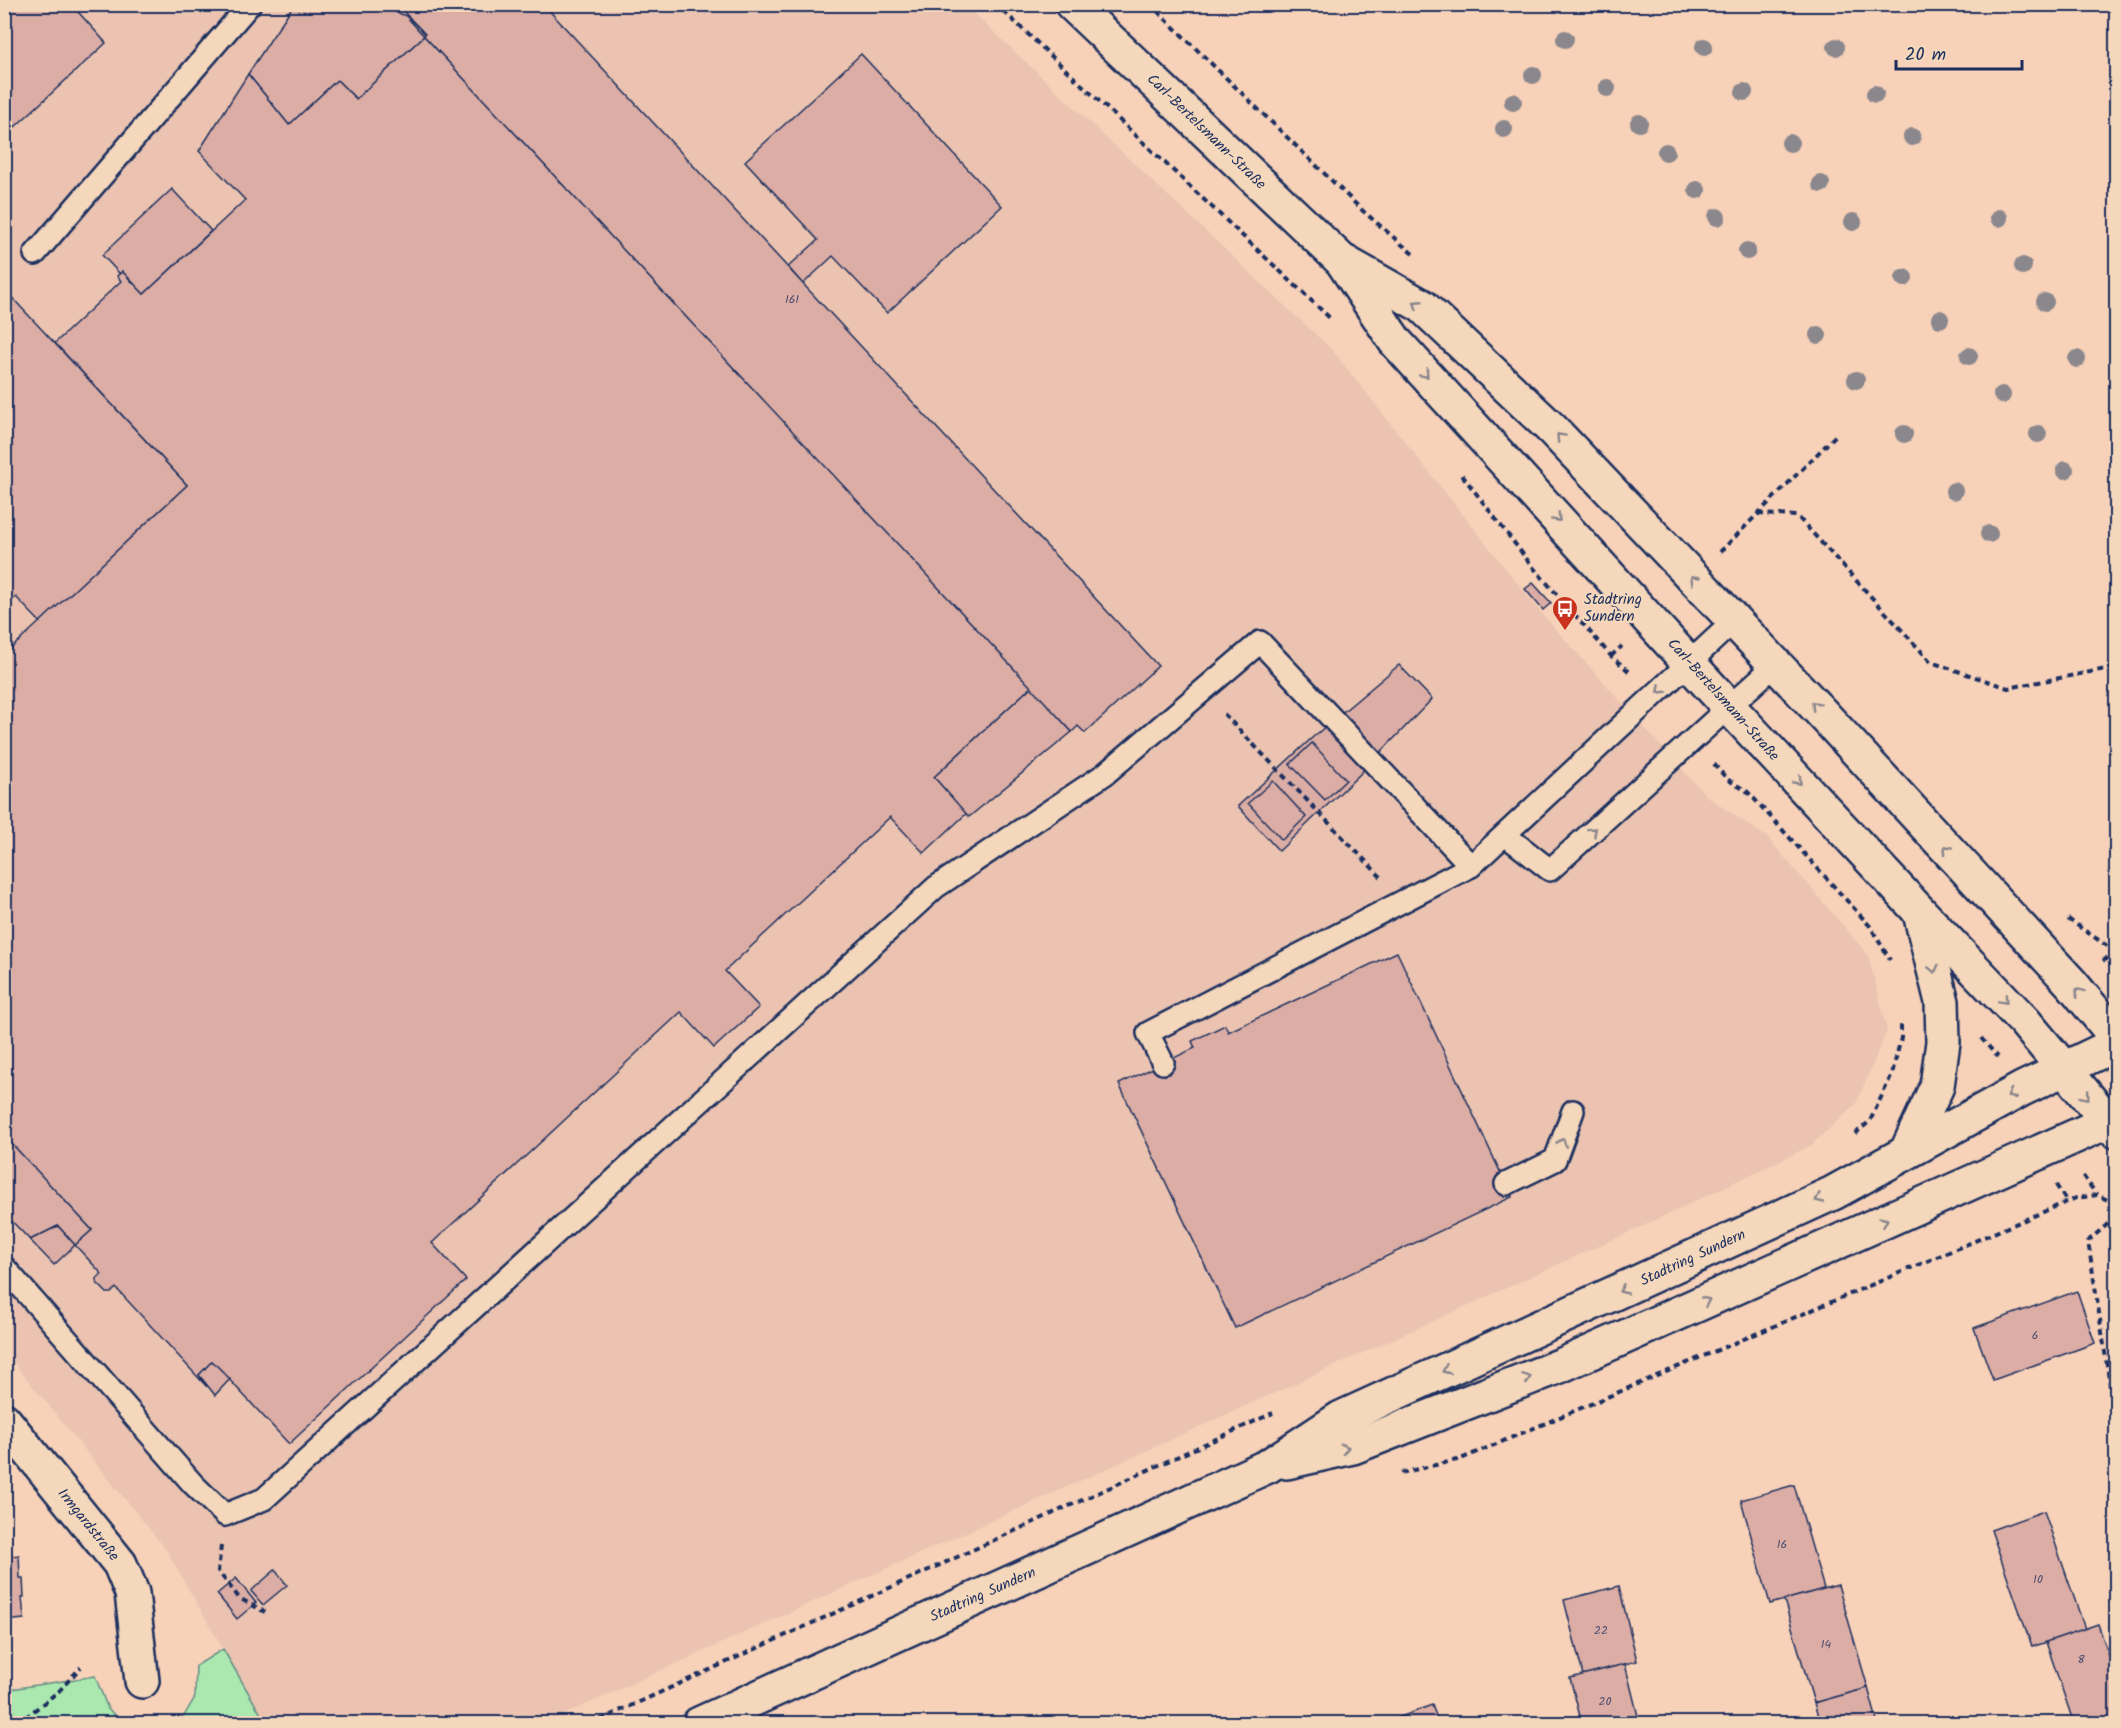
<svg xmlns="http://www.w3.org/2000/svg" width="2121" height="1728" font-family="Kalam,sans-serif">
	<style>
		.built { fill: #ebc3b0 }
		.green { fill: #abe8af; stroke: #638c86; stroke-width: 1.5 }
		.building { fill: #dcada5; stroke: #1b2f5e; stroke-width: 1.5 }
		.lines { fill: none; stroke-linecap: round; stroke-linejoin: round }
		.service-casing { stroke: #1b2f5e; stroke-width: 26 }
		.minor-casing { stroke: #1b2f5e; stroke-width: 38 }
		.secondary-casing { stroke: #1b2f5e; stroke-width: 38 }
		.path { stroke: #1b2f5e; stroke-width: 4; stroke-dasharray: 6 4.5; stroke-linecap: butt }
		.service { stroke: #f5d8bb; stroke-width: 21 }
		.minor { stroke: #f5d8bb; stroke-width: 33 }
		.secondary { stroke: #f5d8bb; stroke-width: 33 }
		.tree { fill: #8a878d }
		.oneway { stroke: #88848c }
		.labels { text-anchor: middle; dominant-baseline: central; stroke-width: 4.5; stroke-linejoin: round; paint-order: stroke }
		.number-label { font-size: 12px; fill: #4b4e70 }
		.street-label { font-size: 15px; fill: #1b2f5e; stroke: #f5d8bb }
		.poi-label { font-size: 15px; fill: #1b2f5e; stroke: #f5d8bb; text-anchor: start }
	</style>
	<rect width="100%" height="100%" fill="#f7d1b8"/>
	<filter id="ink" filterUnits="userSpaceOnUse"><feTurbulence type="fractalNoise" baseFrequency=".0167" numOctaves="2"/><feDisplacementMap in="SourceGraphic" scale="12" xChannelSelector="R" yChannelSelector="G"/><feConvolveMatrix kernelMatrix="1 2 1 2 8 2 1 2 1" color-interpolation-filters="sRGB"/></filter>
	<g filter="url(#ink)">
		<polygon class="built" points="4,5 965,5 1332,350 1541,613 1706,796 1768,838 1868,955 1887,1030 1856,1104 1810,1146 1643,1226 545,1723 266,1723 165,1548 5,1352"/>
		<g class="green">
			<polygon points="223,1649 266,1723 180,1723 195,1697 196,1666"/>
			<polygon points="95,1676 108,1709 124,1723 5,1723 5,1690"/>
		</g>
		<g class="building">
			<polygon points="4,4 71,4 106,43 4,137"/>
			<polygon points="294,4 375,4 406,16 424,36 356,99 337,80 289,125 248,74"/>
			<polygon points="413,4 543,4 1158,666 1085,733 1078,726 1072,732 424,36 425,34 404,12"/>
			<polygon points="424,36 1031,687 934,777 967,813 924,853 890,817 725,971 759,1007 714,1048 681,1012 432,1243 466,1280 289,1444 212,1361 199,1375 207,1387 116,1288 111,1293 107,1293 97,1283 97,1278 102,1274 75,1245 92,1230 4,1136 4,655 187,485 55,343 121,281 117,276 122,271 144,294 245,200 199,151 248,74 289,125 337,80 356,99"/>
			<polygon points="861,54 1002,206 887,313 833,256 803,284 788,267 818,240 745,161"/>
			<polygon points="172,189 211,231 144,294 122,271 120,274 102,255"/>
			<polygon points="4,289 187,485 40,622 16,597 4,608"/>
			<polygon points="1533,583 1551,603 1543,610 1525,589"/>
			<polygon points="1399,665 1432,699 1359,775 1279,851 1238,806 1313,737"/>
			<polygon points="1031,687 1072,732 969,817 934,777"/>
			<polygon points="1312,743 1346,780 1325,800 1290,764"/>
			<polygon points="1273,781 1306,817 1282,840 1248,803"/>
			<polygon points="1397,952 1512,1197 1235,1328 1119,1084 1195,1048 1192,1041 1225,1025 1228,1032"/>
			<polygon points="12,1144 92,1230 75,1245 58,1226 30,1240 4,1213 4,1151"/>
			<polygon points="58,1226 75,1245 54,1265 30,1240"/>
			<polygon points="2077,1291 2095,1343 1993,1380 1974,1328"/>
			<polygon points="212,1361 230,1379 215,1395 199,1375"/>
			<polygon points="1794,1485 1824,1589 1770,1604 1741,1500"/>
			<polygon points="2044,1511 2085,1629 2032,1647 1991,1530"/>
			<polygon points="19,1555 20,1578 23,1578 24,1597 22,1597 24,1619 4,1621 4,1557"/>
			<polygon points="275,1570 287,1585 263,1605 251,1591"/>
			<polygon points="236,1578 256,1603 237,1619 217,1594"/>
			<polygon points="1838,1585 1868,1688 1814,1703 1784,1600"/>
			<polygon points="1619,1586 1637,1661 1583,1675 1564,1600"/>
			<polygon points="2098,1624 2116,1676 2116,1724 2074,1724 2046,1642"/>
			<polygon points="1625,1664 1640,1724 1582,1724 1570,1678"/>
			<polygon points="1868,1688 1878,1724 1820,1724 1814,1703"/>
			<polygon points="1432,1705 1439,1724 1382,1724"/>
		</g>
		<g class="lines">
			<defs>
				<g id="service">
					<polyline points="35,254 250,4"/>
					<polyline points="1505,835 1550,870 1776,664"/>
					<polyline points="1163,1063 1148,1033 1471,866 1734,621"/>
					<polyline points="1506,1184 1555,1160 1573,1111"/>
					<polyline points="4,1267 193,1484 225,1515 264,1499 936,887 1105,774 1260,642 1471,866"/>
				</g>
				<polyline id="minor" points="4,1420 120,1564 132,1593 142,1681"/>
				<g id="secondary">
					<polyline points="1072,4 1341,260 1422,306 1552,429 1819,710 2072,984 2116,1037"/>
					<polyline points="1344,264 1395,341 1729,707 1920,912 2024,1021 2116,1131"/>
					<polyline points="1907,1151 1937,1086 1943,1042 1942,1002 1920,913"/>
					<polyline points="1287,1462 1353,1447 1562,1365 2116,1118"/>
					<polyline points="699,1724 1268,1466 1341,1418 1833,1193 2022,1089 2116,1044"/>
				</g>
			</defs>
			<use href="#service" class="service-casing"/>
			<use href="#minor" class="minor-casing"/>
			<use href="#secondary" class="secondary-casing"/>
			<g class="path">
				<polyline points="996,4 1332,320"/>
				<polyline points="1150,4 1363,211 1413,254"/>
				<polyline points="1462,475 1532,566 1611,656 1630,672"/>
				<polyline points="1758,514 1797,516 1931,662 2008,688 2116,667"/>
				<polyline points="1720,552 1836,435"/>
				<polyline points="1611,656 1622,646"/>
				<polyline points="1224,714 1381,877"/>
				<polyline points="1714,764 1727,779 1748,792 1870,926 1890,960"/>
				<polyline points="2068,919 2116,952"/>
				<polyline points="2103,961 2116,951"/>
				<polyline points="1981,1038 1998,1057"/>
				<polyline points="1855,1134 1870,1121 1892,1074 1901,1038 1901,1023"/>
				<polyline points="2083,1176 2097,1195"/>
				<polyline points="2056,1185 2067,1202"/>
				<polyline points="2116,1217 2088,1241 2116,1424"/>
				<polyline points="1401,1473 1461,1459 2076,1198 2097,1195 2116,1204"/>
				<polyline points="221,1546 218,1571 239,1598 265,1612"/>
				<polyline points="17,1724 59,1691 81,1667"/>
				<polyline points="591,1724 1273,1413"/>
			</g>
			<use href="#service" class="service"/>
			<use href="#minor" class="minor"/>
			<use href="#secondary" class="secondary"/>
		</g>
		<g class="tree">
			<circle cx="1565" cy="39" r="9"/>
			<circle cx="1704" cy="47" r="9"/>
			<circle cx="1836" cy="47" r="9"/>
			<circle cx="1533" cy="75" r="9"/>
			<circle cx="1607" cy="88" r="9"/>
			<circle cx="1744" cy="92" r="9"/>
			<circle cx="1875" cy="94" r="9"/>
			<circle cx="1513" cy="102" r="9"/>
			<circle cx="1639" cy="123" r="9"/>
			<circle cx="1504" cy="129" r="9"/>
			<circle cx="1912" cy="137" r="9"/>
			<circle cx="1790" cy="143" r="9"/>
			<circle cx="1666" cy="152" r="9"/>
			<circle cx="1821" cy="184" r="9"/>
			<circle cx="1697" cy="190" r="9"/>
			<circle cx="1717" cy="217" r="9"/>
			<circle cx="1999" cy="218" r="9"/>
			<circle cx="1853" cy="222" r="9"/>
			<circle cx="1747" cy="251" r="9"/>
			<circle cx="2023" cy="266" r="9"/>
			<circle cx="1904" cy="278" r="9"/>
			<circle cx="2045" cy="302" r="9"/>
			<circle cx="1940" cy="319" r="9"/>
			<circle cx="1818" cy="335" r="9"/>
			<circle cx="1969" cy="356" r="9"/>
			<circle cx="2077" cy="359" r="9"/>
			<circle cx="1856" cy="380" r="9"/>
			<circle cx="2002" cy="395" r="9"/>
			<circle cx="1904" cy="434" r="9"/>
			<circle cx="2038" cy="434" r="9"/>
			<circle cx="2065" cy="470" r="9"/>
			<circle cx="1954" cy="491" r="9"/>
			<circle cx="1989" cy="534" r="9"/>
		</g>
		<defs><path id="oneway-chevron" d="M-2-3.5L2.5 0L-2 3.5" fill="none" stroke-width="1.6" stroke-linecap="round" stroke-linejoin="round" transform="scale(1.5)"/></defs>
		<g class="oneway">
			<use href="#oneway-chevron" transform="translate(1417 304) rotate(-147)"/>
			<use href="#oneway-chevron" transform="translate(1425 374) rotate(47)"/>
			<use href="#oneway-chevron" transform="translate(1560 437) rotate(-133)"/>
			<use href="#oneway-chevron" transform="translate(1557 518) rotate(47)"/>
			<use href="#oneway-chevron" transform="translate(1694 579) rotate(-134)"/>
			<use href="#oneway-chevron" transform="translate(1661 690) rotate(137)"/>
			<use href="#oneway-chevron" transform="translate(1815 705) rotate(-133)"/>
			<use href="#oneway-chevron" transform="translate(1798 781) rotate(47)"/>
			<use href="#oneway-chevron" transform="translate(1593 831) rotate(-42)"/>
			<use href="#oneway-chevron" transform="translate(1947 849) rotate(-133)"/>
			<use href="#oneway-chevron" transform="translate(1934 969) rotate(76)"/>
			<use href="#oneway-chevron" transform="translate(2079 992) rotate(-130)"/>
			<use href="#oneway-chevron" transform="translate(2004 1000) rotate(47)"/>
			<use href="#oneway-chevron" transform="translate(2011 1095) rotate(151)"/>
			<use href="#oneway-chevron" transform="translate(2086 1096) rotate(50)"/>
			<use href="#oneway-chevron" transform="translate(1562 1142) rotate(-70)"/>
			<use href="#oneway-chevron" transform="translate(1819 1199) rotate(155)"/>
			<use href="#oneway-chevron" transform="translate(1884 1221) rotate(-24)"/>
			<use href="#oneway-chevron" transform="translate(1623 1290) rotate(155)"/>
			<use href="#oneway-chevron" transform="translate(1706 1301) rotate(-24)"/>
			<use href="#oneway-chevron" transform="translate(1446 1370) rotate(156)"/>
			<use href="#oneway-chevron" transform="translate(1527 1378) rotate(-21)"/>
			<use href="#oneway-chevron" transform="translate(1345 1448) rotate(-14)"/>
		</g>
	</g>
	<defs>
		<symbol id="bus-pin" viewBox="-11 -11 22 30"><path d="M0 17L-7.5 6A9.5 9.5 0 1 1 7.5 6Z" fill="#c8321e" stroke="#f5d8bb"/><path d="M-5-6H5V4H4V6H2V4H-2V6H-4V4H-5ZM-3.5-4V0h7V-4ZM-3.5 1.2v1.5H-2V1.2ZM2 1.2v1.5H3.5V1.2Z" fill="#fff"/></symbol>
	</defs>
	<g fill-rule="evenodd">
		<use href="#bus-pin" x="1550" y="594" width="30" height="40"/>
	</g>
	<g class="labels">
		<g class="number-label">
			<text x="792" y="299">161</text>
			<text x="2035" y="1335">6</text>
			<text x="1782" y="1544">16</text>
			<text x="2038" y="1579">10</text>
			<text x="1601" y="1630">22</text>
			<text x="1826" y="1644">14</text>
			<text x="2081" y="1659">8</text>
			<text x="1605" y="1701">20</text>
		</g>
		<g class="street-label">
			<text transform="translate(1206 132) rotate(44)">Carl-Bertelsmann-Straße</text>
			<text transform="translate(1723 700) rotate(48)">Carl-Bertelsmann-Straße</text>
			<text transform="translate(1693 1258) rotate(-25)">Stadtring Sundern</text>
			<text transform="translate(88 1525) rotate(51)">Irmgardstraße</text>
			<text transform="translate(983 1595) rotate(-24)">Stadtring Sundern</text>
		</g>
		<g class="poi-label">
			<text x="1584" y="600">Stadtring<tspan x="1584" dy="17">Sundern</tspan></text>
		</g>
	</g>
	<rect width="2121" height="1728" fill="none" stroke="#f5d8bb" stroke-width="24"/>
	<rect x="12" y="12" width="2097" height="1704" fill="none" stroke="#1b2f5e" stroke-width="2" filter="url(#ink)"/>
	<path d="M1896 60v9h126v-9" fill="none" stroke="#1b2f5e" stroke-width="3"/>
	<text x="1905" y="60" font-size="18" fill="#1b2f5e" stroke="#f5d8bb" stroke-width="4.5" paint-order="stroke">20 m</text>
</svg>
